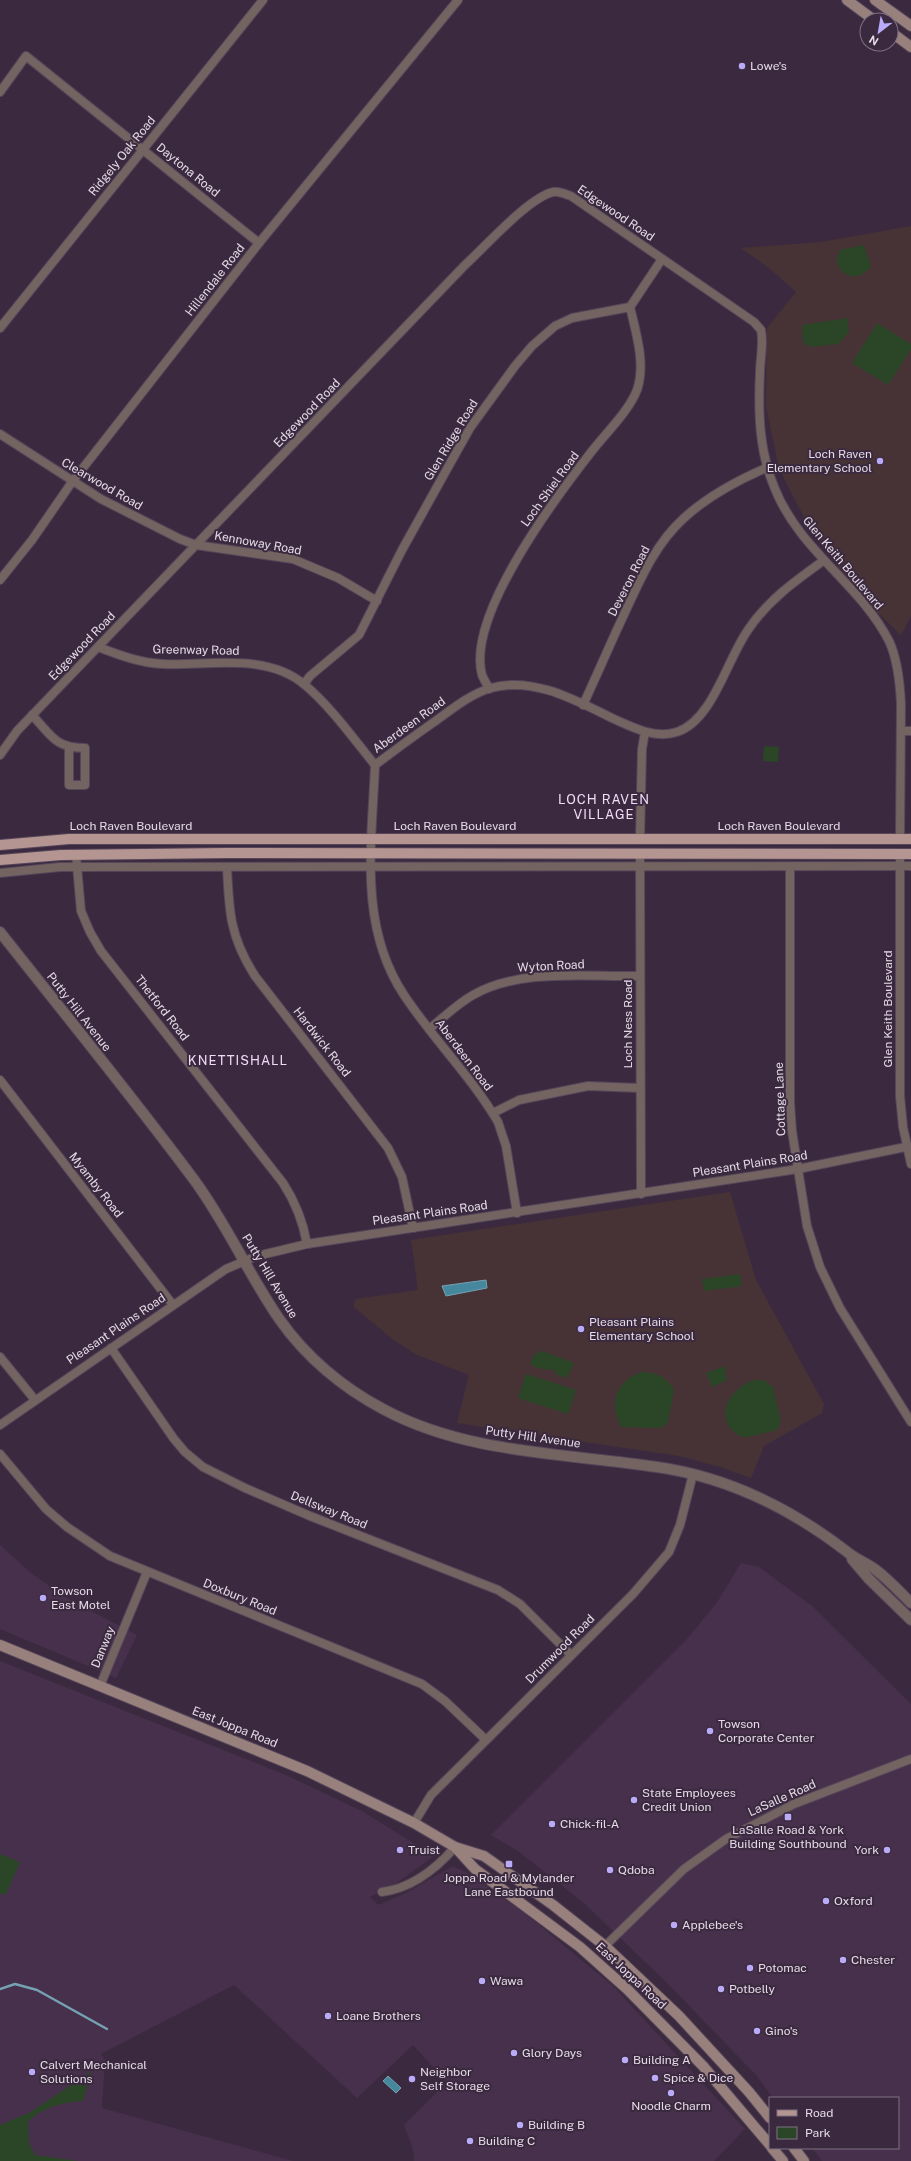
<svg xmlns="http://www.w3.org/2000/svg" width="911" height="2161" font-family="'Public Sans',sans-serif">
	<style>
		.built { fill: #46304b }
		.education { fill: #473335 }
		.green { fill: #2b4527 }
		.water { fill: #45889d; stroke: #75a1b3 }
		.lines { fill: none; stroke-linecap: round; stroke-linejoin: round }
		.stream { stroke: #75a1b3; stroke-width: 2.5 }
		.minor-casing { stroke: #56465a; stroke-width: 10 }
		.tertiary-casing { stroke: #56465a; stroke-width: 12 }
		.secondary-casing { stroke: #56465a; stroke-width: 12 }
		.primary-casing { stroke: #56465a; stroke-width: 12 }
		.minor { stroke: #736462; stroke-width: 8 }
		.tertiary { stroke: #736462; stroke-width: 10 }
		.secondary { stroke: #98807d; stroke-width: 10 }
		.primary { stroke: #b49591; stroke-width: 10 }
		.poi-dot { fill: #b9abf7; stroke: #3b2a3f; stroke-width: 1.5 }
		.labels { text-anchor: middle; dominant-baseline: central; stroke-width: 4; stroke-linejoin: round; paint-order: stroke }
		.poi-label { font-size: 12px; fill: #e5dae7; stroke: #3b2a3f; text-anchor: start }
		.street-label { font-size: 12px; fill: #e5dae7; stroke: #3b2a3f }
		.neighbourhood-label { font-size: 13px; letter-spacing: 1px; fill: #f2dbf6; stroke: #3b2a3f }
	</style>
	<rect width="100%" height="100%" fill="#3b2a3f"/>
	<g class="built">
		<polygon points="0,1545 31,1573 65,1597 137,1635 116,1678 0,1629"/>
		<polygon points="741,1563 759,1567 812,1606 911,1704 911,2161 822,2161 812,2148 898,2148 898,2098 773,2098 757,2076 669,1985 586,1905 518,1851 491,1835 688,1638 718,1601"/>
		<polygon points="0,1661 286,1775 362,1811 434,1856 398,1882 370,1897 378,1905 406,1893 453,1866 468,1873 527,1915 615,1988 745,2129 714,2161 414,2161 413,2149 404,2125 447,2082 413,2045 357,2098 234,1985 101,2054 105,2060 102,2108 293,2161 0,2161"/>
	</g>
	<g class="education">
		<polygon points="911,226 911,616 901,635 851,587 805,519 779,469 766,406 767,328 796,292 769,268 741,248 821,242"/>
		<polygon points="730,1192 756,1280 824,1404 822,1413 764,1446 751,1478 720,1467 679,1456 457,1423 469,1375 415,1354 391,1338 353,1306 356,1299 418,1290 411,1240"/>
	</g>
	<g class="green">
		<path d="M 864,245 L 871,267 C 862,277 853,279 842,272 L 836,261 L 840,250 Z"/>
		<polygon points="847,318 849,332 838,344 810,347 803,342 802,325"/>
		<polygon points="877,323 911,344 911,349 888,385 852,363"/>
		<polygon points="764,746 779,747 778,762 763,761"/>
		<polygon points="740,1274 742,1286 704,1291 702,1279"/>
		<path d="M 542,1351 L 574,1363 L 567,1378 L 557,1375 C 553,1367 551,1370 543,1369 C 539,1369 534,1366 530,1364 L 534,1355 Z"/>
		<polygon points="725,1366 727,1380 712,1387 706,1373"/>
		<path d="M 641,1372 C 656,1372 665,1376 674,1389 L 668,1423 L 661,1428 L 621,1427 C 609,1403 615,1382 641,1372 Z"/>
		<polygon points="526,1374 576,1390 568,1414 518,1398"/>
		<path d="M 754,1380 L 764,1380 L 773,1387 L 781,1422 L 777,1430 C 767,1432 754,1437 744,1437 C 740,1437 736,1434 733,1431 C 714,1412 734,1386 754,1380 Z"/>
		<polygon points="0,1854 20,1862 6,1894 0,1894"/>
		<path d="M 92,2071 L 83,2101 C 62,2102 43,2107 28,2122 L 29,2143 L 35,2155 L 78,2161 L 0,2161 L 0,2125 L 29,2113 Z"/>
	</g>
	<g class="water">
		<polygon points="486,1280 487,1288 446,1296 442,1286"/>
		<polygon points="388,2076 401,2088 396,2093 383,2081"/>
	</g>
	<g class="lines">
		<polyline class="stream" points="0,1989 15,1984 37,1990 107,2029"/>
		<defs>
			<g id="minor">
				<polyline points="0,92 26,56 259,243"/>
				<polyline points="0,328 263,0"/>
				<polyline points="0,434 101,499 180,539 196,545 293,559 338,578 377,601"/>
				<polyline points="0,580 32,540 72,482 259,243 458,0"/>
				<path d="M 98,647 C 119,655 140,663 163,664 C 208,666 266,652 305,685 C 331,707 353,738 375,765"/>
				<polyline points="304,684 310,676 359,635 402,550 452,460 470,428 515,366 532,346 555,326 572,318 630,307 662,259"/>
				<path d="M 489,689 C 487,684 484,680 482,675 C 466,616 556,497 592,451 C 605,434 629,411 637,390 C 646,364 636,333 630,307"/>
				<path d="M 583,705 C 596,677 608,649 621,621 C 638,585 653,546 684,518 C 708,496 736,481 766,468"/>
				<path d="M 32,715 C 52,736 55,748 85,748 L 85,785 L 69,785 L 69,748"/>
				<polyline points="901,731 911,731"/>
				<path d="M 0,755 L 17,731 L 465,265 C 485,247 528,198 553,192 C 559,191 565,194 571,196 L 754,322 L 761,330 C 764,344 760,359 760,372 C 758,412 759,452 775,489 C 800,551 860,584 889,641 C 898,660 900,683 901,704 L 900,839"/>
				<path d="M 375,765 C 395,750 414,736 434,722 C 451,710 470,694 491,688 C 534,676 577,701 614,719 C 634,728 655,739 677,732 C 713,720 727,659 748,630 C 767,601 795,581 823,561"/>
				<path d="M 375,765 C 372,843 358,926 404,995 C 433,1039 471,1076 498,1122 L 506,1146 L 517,1213"/>
				<polyline points="640,839 642,749 645,732"/>
				<polyline points="640,854 641,1194"/>
				<polyline points="900,854 900,1096 903,1127 911,1164"/>
				<path d="M 76,855 L 81,911 L 90,932 L 101,951 L 283,1183 C 296,1203 303,1221 307,1244"/>
				<path d="M 227,867 C 229,912 230,937 255,976 L 388,1148 L 402,1177 L 413,1228"/>
				<polyline points="790,867 790,1102 792,1131 807,1226 820,1267 840,1308 911,1422"/>
				<polyline points="0,873 60,867 911,866"/>
				<path d="M 429,1029 C 443,1018 457,1004 473,995 C 520,968 587,977 640,976"/>
				<polyline points="0,1080 173,1305"/>
				<polyline points="493,1113 519,1100 588,1086 640,1088"/>
				<polyline points="111,1348 174,1439 185,1452 203,1467 245,1488 310,1516 498,1590 520,1604 571,1655"/>
				<polyline points="0,1357 35,1400"/>
				<polyline points="0,1425 226,1269 257,1256 307,1244 798,1169 911,1146"/>
				<polyline points="0,1454 46,1509 67,1527 110,1556 422,1684 445,1701 486,1740"/>
				<polyline points="100,1686 147,1572"/>
				<polyline points="414,1823 431,1795 633,1594 669,1552 680,1525 693,1474"/>
				<path d="M 382,1892 C 412,1888 436,1869 455,1847"/>
				<polyline points="605,1946 684,1869 726,1839 794,1804 911,1759"/>
			</g>
			<g id="tertiary">
				<path d="M 0,932 C 64,1013 130,1094 192,1177 C 226,1222 248,1274 280,1320 C 306,1357 343,1388 383,1409 C 466,1454 565,1453 657,1467 C 727,1477 790,1508 846,1551 C 855,1559 867,1563 876,1570 C 889,1580 900,1592 911,1603"/>
				<polyline points="852,1559 869,1579 911,1620"/>
			</g>
			<g id="secondary">
				<polyline points="847,0 874,20"/>
				<polyline points="875,0 911,26"/>
				<polyline points="891,32 911,47"/>
				<polyline points="0,1645 307,1771 414,1823 455,1847 484,1856 553,1905 605,1946 679,2016 749,2092 770,2118"/>
				<polyline points="455,1847 475,1869 580,1947 627,1989 703,2066 770,2145"/>
				<polyline points="772,2148 783,2161"/>
				<polyline points="794,2148 804,2161"/>
			</g>
			<g id="primary">
				<polyline points="0,845 69,839 911,839"/>
				<polyline points="0,860 61,855 227,853 911,854"/>
			</g>
		</defs>
		<use href="#minor" class="minor-casing"/>
		<use href="#tertiary" class="tertiary-casing"/>
		<use href="#secondary" class="secondary-casing"/>
		<use href="#primary" class="primary-casing"/>
		<use href="#minor" class="minor"/>
		<use href="#tertiary" class="tertiary"/>
		<use href="#secondary" class="secondary"/>
		<use href="#primary" class="primary"/>
	</g>
	<g class="poi-dot">
		<circle cx="742" cy="66" r="4"/>
		<circle cx="880" cy="461" r="4"/>
		<circle cx="581" cy="1329" r="4"/>
		<circle cx="43" cy="1598" r="4"/>
		<circle cx="710" cy="1731" r="4"/>
		<circle cx="634" cy="1800" r="4"/>
		<rect x="784" y="1813" width="8" height="8" rx="2"/>
		<circle cx="552" cy="1824" r="4"/>
		<circle cx="400" cy="1850" r="4"/>
		<circle cx="887" cy="1850" r="4"/>
		<rect x="505" y="1860" width="8" height="8" rx="2"/>
		<circle cx="610" cy="1870" r="4"/>
		<circle cx="826" cy="1901" r="4"/>
		<circle cx="674" cy="1925" r="4"/>
		<circle cx="843" cy="1960" r="4"/>
		<circle cx="750" cy="1968" r="4"/>
		<circle cx="482" cy="1981" r="4"/>
		<circle cx="721" cy="1989" r="4"/>
		<circle cx="328" cy="2016" r="4"/>
		<circle cx="757" cy="2031" r="4"/>
		<circle cx="514" cy="2053" r="4"/>
		<circle cx="625" cy="2060" r="4"/>
		<circle cx="32" cy="2072" r="4"/>
		<circle cx="655" cy="2078" r="4"/>
		<circle cx="412" cy="2079" r="4"/>
		<circle cx="671" cy="2093" r="4"/>
		<circle cx="520" cy="2125" r="4"/>
		<circle cx="470" cy="2141" r="4"/>
	</g>
	<g class="labels">
		<g class="poi-label">
			<text x="750" y="66">Lowe's</text>
			<text x="872" y="454" text-anchor="end">Loch Raven<tspan x="872" dy="14">Elementary School</tspan></text>
			<text x="589" y="1322">Pleasant Plains<tspan x="589" dy="14">Elementary School</tspan></text>
			<text x="51" y="1591">Towson<tspan x="51" dy="14">East Motel</tspan></text>
			<text x="718" y="1724">Towson<tspan x="718" dy="14">Corporate Center</tspan></text>
			<text x="642" y="1793">State Employees<tspan x="642" dy="14">Credit Union</tspan></text>
			<text x="560" y="1824">Chick-fil-A</text>
			<text x="788" y="1830" text-anchor="middle">LaSalle Road &amp; York<tspan x="788" dy="14">Building Southbound</tspan></text>
			<text x="408" y="1850">Truist</text>
			<text x="879" y="1850" text-anchor="end">York</text>
			<text x="618" y="1870">Qdoba</text>
			<text x="509" y="1878" text-anchor="middle">Joppa Road &amp; Mylander<tspan x="509" dy="14">Lane Eastbound</tspan></text>
			<text x="834" y="1901">Oxford</text>
			<text x="682" y="1925">Applebee's</text>
			<text x="851" y="1960">Chester</text>
			<text x="758" y="1968">Potomac</text>
			<text x="490" y="1981">Wawa</text>
			<text x="729" y="1989">Potbelly</text>
			<text x="336" y="2016">Loane Brothers</text>
			<text x="765" y="2031">Gino's</text>
			<text x="522" y="2053">Glory Days</text>
			<text x="633" y="2060">Building A</text>
			<text x="40" y="2065">Calvert Mechanical<tspan x="40" dy="14">Solutions</tspan></text>
			<text x="420" y="2072">Neighbor<tspan x="420" dy="14">Self Storage</tspan></text>
			<text x="663" y="2078">Spice &amp; Dice</text>
			<text x="671" y="2106" text-anchor="middle">Noodle Charm</text>
			<text x="528" y="2125">Building B</text>
			<text x="478" y="2141">Building C</text>
		</g>
		<g class="street-label">
			<text transform="translate(122 156) rotate(-51)">Ridgely Oak Road</text>
			<text transform="translate(188 170) rotate(39)">Daytona Road</text>
			<text transform="translate(616 213) rotate(34)">Edgewood Road</text>
			<text transform="translate(215 280) rotate(-52)">Hillendale Road</text>
			<text transform="translate(307 413) rotate(-46)">Edgewood Road</text>
			<text transform="translate(451 440) rotate(-59)">Glen Ridge Road</text>
			<text transform="translate(102 484) rotate(30)">Clearwood Road</text>
			<text transform="translate(550 489) rotate(-54)">Loch Shiel Road</text>
			<text transform="translate(258 543) rotate(10)">Kennoway Road</text>
			<text transform="translate(843 563) rotate(50)">Glen Keith Boulevard</text>
			<text transform="translate(629 581) rotate(-63)">Deveron Road</text>
			<text transform="translate(82 646) rotate(-46)">Edgewood Road</text>
			<text transform="translate(196 650) rotate(1)">Greenway Road</text>
			<text transform="translate(409 725) rotate(-36)">Aberdeen Road</text>
			<text x="131" y="826">Loch Raven Boulevard</text>
			<text x="455" y="826">Loch Raven Boulevard</text>
			<text x="779" y="826">Loch Raven Boulevard</text>
			<text transform="translate(551 966) rotate(-3)">Wyton Road</text>
			<text transform="translate(162 1008) rotate(52)">Thetford Road</text>
			<text transform="translate(888 1009) rotate(-90)">Glen Keith Boulevard</text>
			<text transform="translate(79 1012) rotate(52)">Putty Hill Avenue</text>
			<text transform="translate(628 1024) rotate(-90)">Loch Ness Road</text>
			<text transform="translate(322 1042) rotate(52)">Hardwick Road</text>
			<text transform="translate(464 1055) rotate(53)">Aberdeen Road</text>
			<text transform="translate(780 1099) rotate(-92)">Cottage Lane</text>
			<text transform="translate(750 1164) rotate(-9)">Pleasant Plains Road</text>
			<text transform="translate(96 1185) rotate(52)">Myamby Road</text>
			<text transform="translate(430 1213) rotate(-8)">Pleasant Plains Road</text>
			<text transform="translate(270 1276) rotate(59)">Putty Hill Avenue</text>
			<text transform="translate(116 1329) rotate(-34)">Pleasant Plains Road</text>
			<text transform="translate(533 1437) rotate(8)">Putty Hill Avenue</text>
			<text transform="translate(329 1510) rotate(22)">Dellsway Road</text>
			<text transform="translate(240 1597) rotate(22)">Doxbury Road</text>
			<text transform="translate(103 1647) rotate(-68)">Danway</text>
			<text transform="translate(560 1649) rotate(-45)">Drumwood Road</text>
			<text transform="translate(235 1727) rotate(22)">East Joppa Road</text>
			<text transform="translate(782 1798) rotate(-24)">LaSalle Road</text>
			<text transform="translate(631 1976) rotate(43)">East Joppa Road</text>
		</g>
		<g class="neighbourhood-label">
			<text x="604" y="799">LOCH RAVEN<tspan x="604" dy="15">VILLAGE</tspan></text>
			<text x="238" y="1060">KNETTISHALL</text>
		</g>
	</g>
	<rect x="769" y="2097" width="130" height="52" fill="#3b2a3f" stroke="#7f7082"/>
	<rect x="777" y="2110" width="20" height="6" fill="#b49591" stroke="#7f7082"/>
	<text x="805" y="2117" font-size="12" fill="#e5dae7">Road</text>
	<rect x="777" y="2127" width="20" height="12" fill="#2b4527" stroke="#7f7082"/>
	<text x="805" y="2137" font-size="12" fill="#e5dae7">Park</text>
	<g transform="translate(879 32) rotate(211)"><circle r="19" fill="#3b2a3f" stroke="#7f7082"/>
	<path d="M0-3L7 15L0 10L-7 15Z" fill="#b9abf7"/>
	<text y="-6" font-size="11" font-weight="bold" text-anchor="middle" fill="#e5dae7">N</text>
	</g>
</svg>
